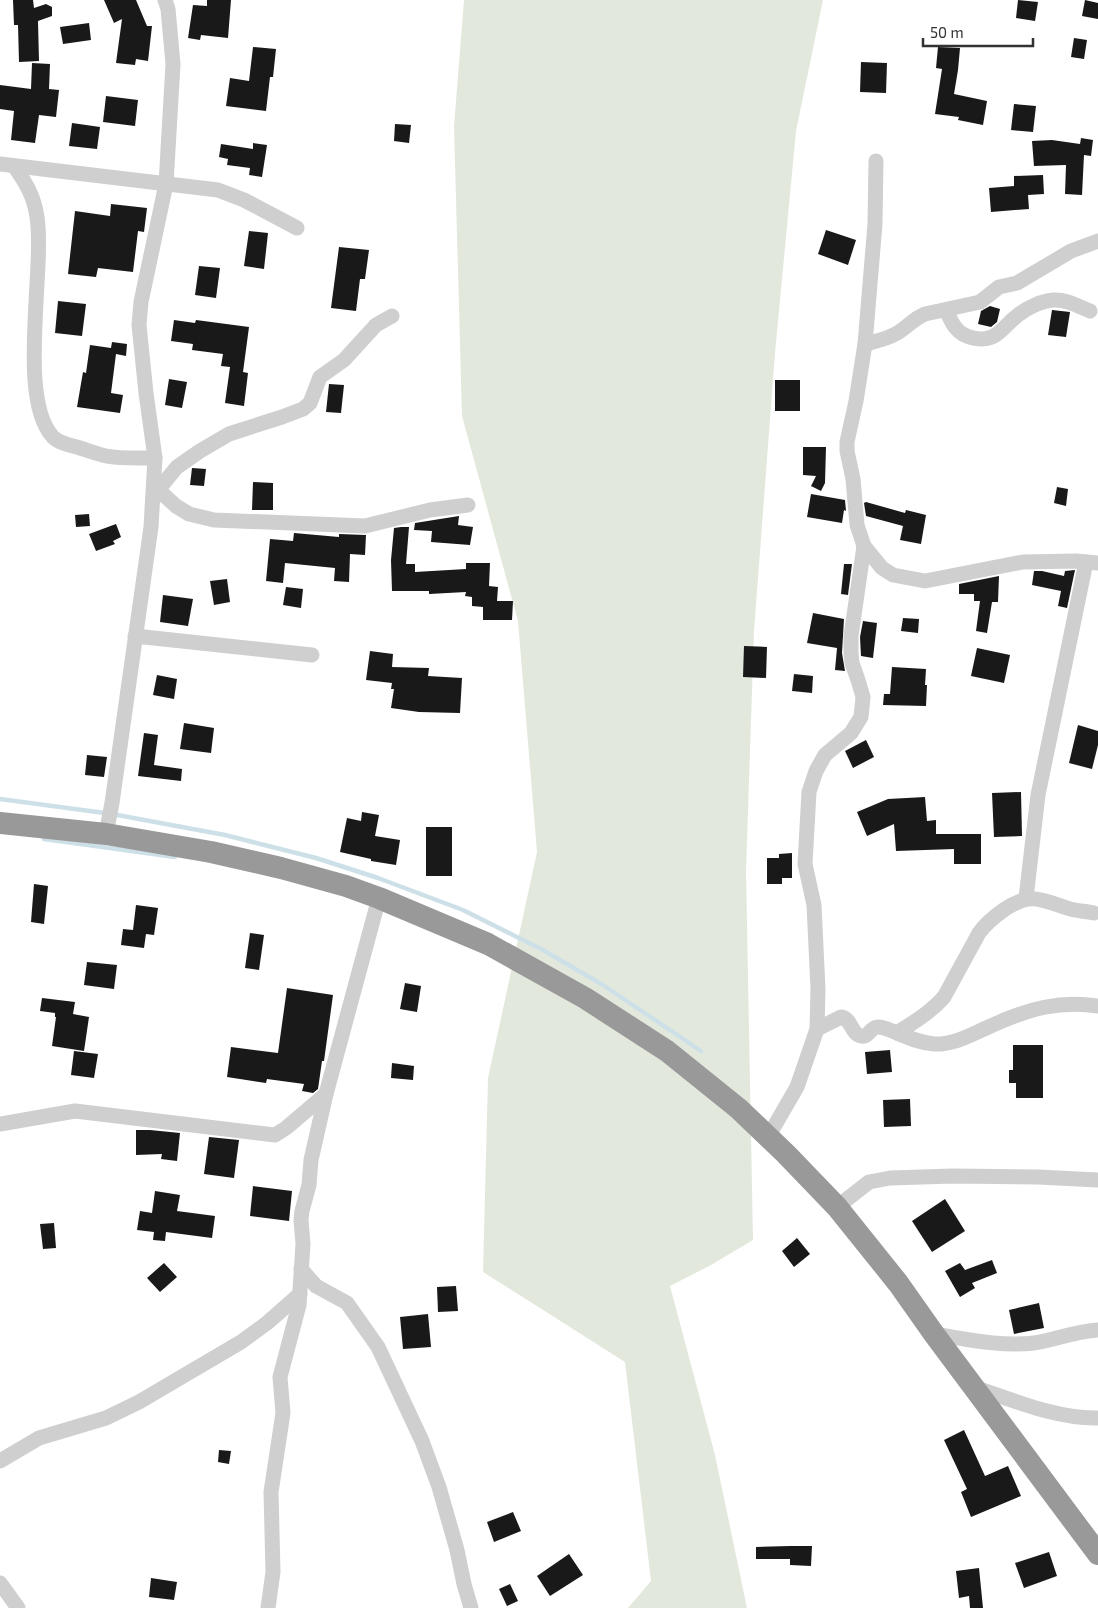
<svg xmlns="http://www.w3.org/2000/svg" width="1098" height="1608" font-family="'Exo 2',sans-serif">
	<style>
		.green { fill: #e3e8dc }
		.lines { fill: none; stroke-linecap: round; stroke-linejoin: round }
		.stream { stroke: #cde0e8; stroke-width: 4.5 }
		.building { fill: #191919 }
		.minor { stroke: #cfcfcf; stroke-width: 15 }
		.highway { stroke: #999; stroke-width: 22 }
	</style>
	<rect width="100%" height="100%" fill="#fff"/>
	<polygon class="green" points="464,0 823,0 796,131 775,353 754,631 746,871 753,1240 711,1265 670,1286 715,1455 747,1608 628,1608 651,1581 625,1362 483,1272 488,1078 537,852 518,621 462,416 454,126"/>
	<g class="lines">
		<g class="stream">
			<polyline points="0,799 112,814 225,835 316,858 378,878 463,910 543,950 603,985 701,1051"/>
			<polyline points="44,839 175,857"/>
		</g>
	</g>
	<g class="building">
		<polygon points="13,0 33,0 34,8 46,4 52,7 52,16 38,21 39,61 19,62 18,25 14,25"/>
		<polygon points="104,0 136,0 147,26 152,26 148,61 136,59 135,65 116,63 122,19 114,23"/>
		<polygon points="207,0 231,0 228,38 201,35 200,40 188,38 193,5 207,6"/>
		<polygon points="1018,0 1038,2 1035,21 1016,18"/>
		<polygon points="1085,0 1098,3 1098,19 1082,16"/>
		<polygon points="89,23 91,40 63,44 60,27"/>
		<polygon points="1074,38 1087,40 1084,59 1071,57"/>
		<polygon points="253,47 276,49 273,77 270,77 266,111 226,106 230,78 249,81"/>
		<polygon points="938,47 960,48 958,70 954,94 987,101 983,125 958,120 959,117 935,114 942,69 936,68"/>
		<polygon points="861,62 887,63 886,93 860,92"/>
		<polygon points="32,63 50,64 49,89 59,90 56,117 39,115 35,143 11,140 14,111 0,109 0,85 31,89"/>
		<polygon points="106,96 138,100 135,126 103,122"/>
		<polygon points="1014,104 1036,106 1033,132 1011,130"/>
		<polygon points="72,123 100,127 97,149 69,146"/>
		<polygon points="395,124 411,125 409,143 394,141"/>
		<polygon points="1081,138 1093,140 1091,156 1084,155 1082,195 1065,194 1066,165 1034,166 1032,141 1052,140 1080,144"/>
		<polygon points="253,143 267,145 262,177 249,175 250,168 227,165 228,159 219,157 221,144 253,149"/>
		<polygon points="1043,175 1044,194 1028,195 1029,209 991,212 989,188 1014,186 1014,176"/>
		<polygon points="111,204 147,208 144,232 138,231 133,272 98,268 96,277 68,274 75,211 110,216"/>
		<polygon points="826,230 856,240 848,265 818,254"/>
		<polygon points="249,231 268,233 264,269 244,266"/>
		<polygon points="339,247 369,250 365,279 360,279 356,311 331,308"/>
		<polygon points="199,266 220,268 216,298 195,295"/>
		<polygon points="58,301 86,304 82,336 55,333"/>
		<polygon points="990,306 1000,309 997,322 991,327 978,324 981,311"/>
		<polygon points="1052,310 1070,312 1066,337 1048,335"/>
		<polygon points="174,320 195,323 196,320 249,327 243,372 248,373 244,406 225,403 230,367 221,366 223,354 192,350 193,344 171,341"/>
		<polygon points="112,342 127,344 126,356 116,354 111,393 123,395 120,413 77,407 83,372 86,373 90,345 111,348"/>
		<polygon points="169,379 187,382 182,408 165,405"/>
		<rect x="775" y="380" width="25" height="31"/>
		<polygon points="329,384 344,385 341,413 326,412"/>
		<polygon points="803,447 826,447 825,483 821,491 811,486 816,476 803,475"/>
		<polygon points="192,468 206,469 204,486 190,485"/>
		<polygon points="253,482 273,483 273,510 252,510"/>
		<polygon points="1057,487 1068,489 1066,506 1054,503"/>
		<polygon points="811,494 845,500 846,511 844,510 842,523 807,517"/>
		<polygon points="866,502 905,513 906,510 926,515 921,544 900,540 903,526 866,516 864,503"/>
		<polygon points="89,514 90,526 76,527 75,515"/>
		<polygon points="459,516 458,525 473,527 470,545 431,542 432,531 414,530 415,523"/>
		<polygon points="116,524 121,537 113,541 115,544 96,551 89,534"/>
		<polygon points="401,527 409,527 406,564 415,564 415,572 466,569 466,563 490,563 489,586 498,587 497,601 513,601 512,620 483,620 483,607 472,606 472,597 465,596 466,592 429,594 429,591 392,591 391,560 394,528"/>
		<polygon points="294,533 339,537 339,534 366,535 365,555 350,554 349,582 334,581 335,568 285,563 283,583 266,581 270,539 293,541"/>
		<polygon points="844,564 852,564 848,595 841,594"/>
		<polygon points="1075,570 1067,608 1058,606 1061,591 1032,585 1034,571 1042,571 1064,576 1065,571"/>
		<polygon points="999,576 998,602 992,602 987,633 976,631 980,601 974,601 974,594 959,594 959,584"/>
		<polygon points="227,579 230,602 214,605 210,581"/>
		<polygon points="286,587 303,589 301,608 283,605"/>
		<polygon points="163,595 193,599 188,626 160,622"/>
		<polygon points="813,613 844,619 842,653 845,671 835,670 837,648 807,643"/>
		<polygon points="903,618 919,619 918,633 901,631"/>
		<polygon points="863,621 877,623 873,658 861,656 860,637"/>
		<polygon points="744,646 767,647 766,678 743,677"/>
		<polygon points="977,648 1010,655 1004,683 971,676"/>
		<polygon points="370,651 393,654 392,667 429,668 428,676 462,678 460,713 419,712 391,708 394,689 391,689 392,683 366,680"/>
		<polygon points="892,667 926,669 925,685 927,685 926,706 883,705 884,694 890,694"/>
		<polygon points="794,674 813,676 812,693 792,691"/>
		<polygon points="157,675 177,679 174,699 153,695"/>
		<polygon points="184,723 214,728 211,753 180,749"/>
		<polygon points="1078,725 1098,731 1098,745 1092,769 1069,763"/>
		<polygon points="144,733 158,735 154,765 182,769 181,781 138,776"/>
		<polygon points="866,740 874,757 853,768 845,751"/>
		<polygon points="87,755 107,757 104,777 85,775"/>
		<polygon points="1021,792 1022,836 994,837 992,793"/>
		<polygon points="925,797 927,821 936,820 936,834 981,834 981,864 954,864 954,849 896,851 894,824 867,836 857,812 888,799"/>
		<polygon points="362,812 379,815 375,836 400,840 396,865 371,861 371,859 340,852 347,818 361,821"/>
		<rect x="426" y="827" width="26" height="49"/>
		<polygon points="792,853 792,878 782,878 782,884 767,884 767,858 779,858 779,854"/>
		<polygon points="34,884 48,886 44,924 31,922"/>
		<polygon points="136,905 158,908 154,935 146,934 144,948 121,945 123,929 133,930"/>
		<polygon points="250,933 264,935 259,970 245,968"/>
		<polygon points="87,962 117,965 114,989 84,985"/>
		<polygon points="405,983 421,986 417,1012 400,1009"/>
		<polygon points="287,988 333,995 324,1061 322,1061 318,1089 313,1093 302,1091 304,1084 267,1079 266,1083 227,1077 231,1047 278,1053"/>
		<polygon points="42,998 75,1002 73,1014 89,1017 84,1051 52,1046 56,1017 55,1017 55,1013 40,1011"/>
		<polygon points="1013,1045 1043,1045 1043,1098 1016,1098 1016,1083 1009,1083 1009,1070 1013,1070"/>
		<polygon points="890,1050 892,1072 867,1074 865,1052"/>
		<polygon points="74,1051 98,1054 94,1078 71,1075"/>
		<polygon points="392,1063 414,1066 413,1080 391,1078"/>
		<polygon points="910,1099 911,1126 884,1127 883,1100"/>
		<polygon points="136,1130 150,1130 180,1133 177,1161 161,1159 162,1154 136,1155"/>
		<polygon points="209,1137 239,1140 234,1178 204,1174"/>
		<polygon points="253,1186 292,1191 289,1221 250,1216"/>
		<polygon points="155,1191 180,1195 177,1211 215,1216 212,1238 166,1232 165,1241 153,1240 154,1232 137,1230 140,1211 152,1213"/>
		<polygon points="945,1199 965,1231 932,1252 912,1221"/>
		<polygon points="54,1223 56,1248 43,1249 40,1224"/>
		<polygon points="797,1238 810,1254 794,1267 782,1251"/>
		<polygon points="992,1260 997,1273 972,1283 975,1288 960,1297 945,1271 960,1263 965,1270"/>
		<polygon points="164,1263 177,1277 160,1292 147,1278"/>
		<polygon points="456,1286 458,1311 438,1312 437,1287"/>
		<polygon points="1039,1303 1044,1328 1014,1334 1009,1310"/>
		<polygon points="428,1314 431,1347 403,1349 400,1317"/>
		<polygon points="964,1430 985,1476 1008,1466 1021,1496 971,1517 961,1492 967,1489 944,1440"/>
		<polygon points="219,1450 231,1451 229,1464 218,1462"/>
		<polygon points="513,1512 521,1531 494,1542 487,1522"/>
		<polygon points="790,1546 812,1546 811,1566 790,1565 790,1559 756,1559 756,1547"/>
		<polygon points="1049,1552 1057,1576 1024,1588 1015,1563"/>
		<polygon points="569,1554 583,1575 550,1596 537,1576"/>
		<polygon points="979,1568 983,1608 970,1608 969,1596 959,1598 956,1571"/>
		<polygon points="151,1578 177,1582 174,1600 149,1597"/>
		<polygon points="510,1584 518,1601 507,1606 499,1589"/>
	</g>
	<g class="lines">
		<g class="minor">
			<polyline points="876,161 875,224 865,344 856,401 847,442 847,451 853,479 857,525 864,546 882,568 893,575 925,581 1023,562 1076,561 1098,563"/>
			<polyline points="0,164 218,190 244,200 297,228"/>
			<path d="M 14,166 C 26,183 34,196 37,217 C 45,271 17,398 53,437 C 59,443 69,445 77,447 C 87,450 96,454 106,456 C 122,459 139,458 155,458"/>
			<path d="M 946,310 C 949,316 951,322 955,327 C 964,339 985,343 997,334 C 1005,328 1010,321 1018,315 C 1027,308 1041,301 1053,300 C 1066,299 1078,306 1090,311"/>
			<path d="M 865,344 C 877,341 888,339 899,332 C 908,326 915,318 925,314 L 980,302 L 999,287 L 1017,283 L 1071,251 L 1098,241"/>
			<polyline points="154,486 176,506 189,514 214,520 365,526 430,510 468,505"/>
			<polyline points="158,490 177,467 200,451 229,434 282,417 303,409 310,403 320,377 344,360 376,325 392,316"/>
			<polyline points="135,636 312,655"/>
			<polyline points="106,834 112,803 151,527 155,458 146,393 139,325 141,302 166,184 173,64 168,9 165,0"/>
			<polyline points="1026,898 1038,795 1086,562"/>
			<path d="M 817,1029 L 841,1017 C 852,1019 851,1034 861,1036 C 869,1038 870,1027 878,1027 C 884,1027 892,1031 897,1033 C 914,1022 931,1012 944,997 L 979,933 C 986,923 995,916 1005,909 C 1031,892 1040,899 1067,908 C 1075,911 1085,911 1094,913"/>
			<path d="M 897,1033 C 909,1038 921,1043 934,1044 C 955,1045 974,1033 993,1025 C 1028,1009 1060,1000 1098,1006"/>
			<polyline points="0,1124 75,1111 275,1135 286,1128 326,1094"/>
			<polyline points="768,1137 797,1087 817,1029 818,989 814,905 805,864 809,792 816,771 825,755 851,733 861,717 863,697 858,680 852,663 851,653 851,636 864,546"/>
			<polyline points="837,1207 869,1182 890,1178 953,1176 1038,1177 1098,1180"/>
			<polyline points="301,1269 316,1286 347,1303 378,1347 422,1441 439,1487 457,1550 464,1584 471,1608"/>
			<path d="M 934,1334 C 966,1339 1001,1347 1034,1343 C 1055,1340 1076,1331 1098,1330"/>
			<path d="M 974,1387 C 1013,1400 1056,1419 1098,1418"/>
			<polyline points="0,1461 39,1438 106,1418 139,1402 241,1342 267,1323 300,1294"/>
			<polyline points="0,1583 18,1608"/>
			<polyline points="268,1608 273,1572 271,1492 283,1413 280,1377 299,1305 303,1244 301,1220 302,1211 309,1185 311,1160 326,1094 379,898"/>
		</g>
		<polyline class="highway" points="0,823 106,834 211,852 281,868 346,886 379,898 488,944 585,998 667,1051 739,1109 786,1154 837,1207 898,1283 934,1334 1098,1554"/>
	</g>
	<path d="M923 38v8h110v-8" fill="none" stroke="#323232" stroke-width="2.5"/>
	<text x="930" y="38" font-size="15" fill="#323232" stroke="#ffffff" stroke-width="4" paint-order="stroke">50 m</text>
</svg>
